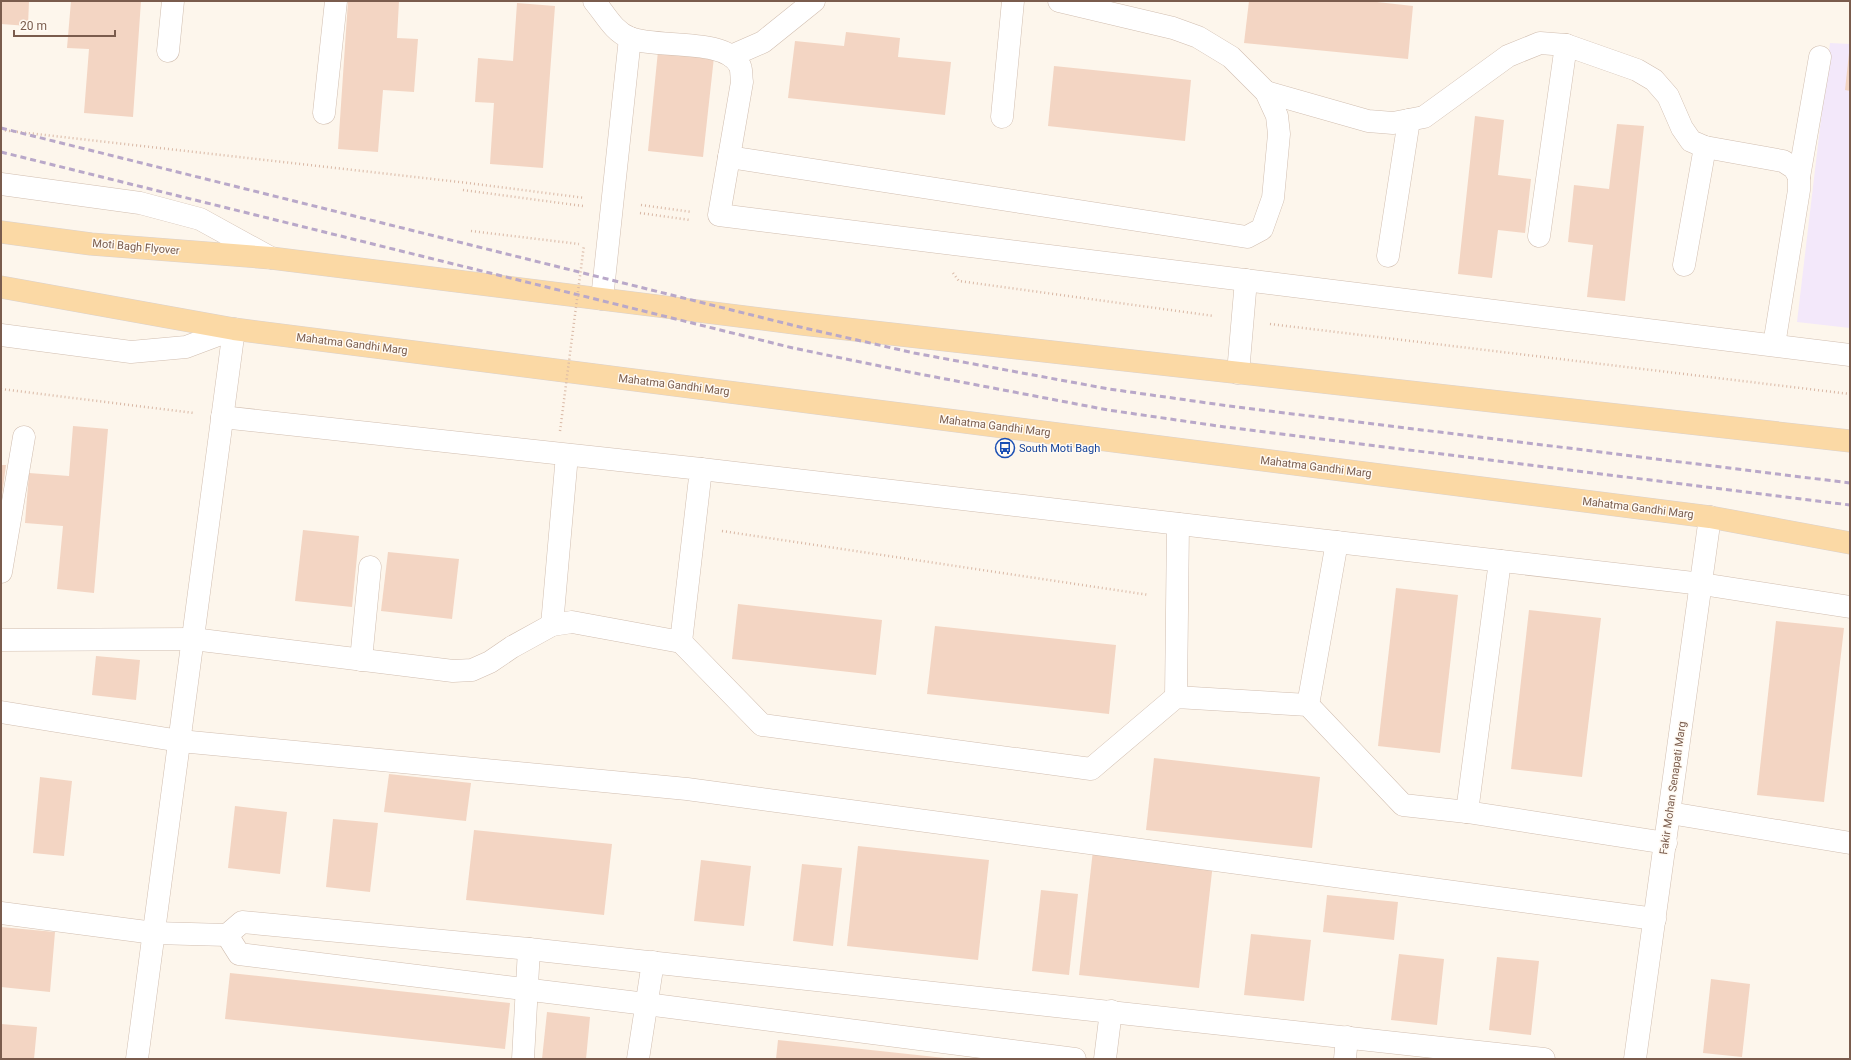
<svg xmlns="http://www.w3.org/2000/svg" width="1851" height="1060" font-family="Roboto,sans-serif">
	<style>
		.education { fill: #f3e8fa }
		.building { fill: #f3d5c3 }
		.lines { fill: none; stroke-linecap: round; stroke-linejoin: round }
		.minor-casing { stroke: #d1beb0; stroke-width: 23 }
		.major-casing { stroke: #dad1cd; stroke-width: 23 }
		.path { stroke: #d9b8a5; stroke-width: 2.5; stroke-dasharray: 1 3; stroke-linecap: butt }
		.minor { stroke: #fff; stroke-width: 22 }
		.major { stroke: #fbd9a5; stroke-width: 22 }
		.rail { stroke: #b9a8c9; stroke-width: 3; stroke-dasharray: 6 4; stroke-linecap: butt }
		.path-bridge { stroke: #d9b8a5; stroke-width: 2.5; stroke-dasharray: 1 3; stroke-linecap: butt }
		.labels { text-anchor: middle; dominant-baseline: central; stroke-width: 3; stroke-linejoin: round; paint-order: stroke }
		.street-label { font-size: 11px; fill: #7a5c4d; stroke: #fffaf3 }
		.transit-label { font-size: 11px; fill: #164399; stroke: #fffaf3; text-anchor: start }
	</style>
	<rect width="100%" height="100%" fill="#fdf6ec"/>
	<polygon class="education" points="1830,43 1850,44 1850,328 1797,322"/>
	<g class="building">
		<polygon points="1,1 29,1 28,26 1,24"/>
		<polygon points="71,1 141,1 133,117 84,113 89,49 67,48"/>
		<polygon points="348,1 399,1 397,38 418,39 414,92 383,90 378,152 338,149"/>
		<polygon points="1249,1 1368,1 1413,6 1408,59 1244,43"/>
		<polygon points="517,3 555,6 543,168 490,164 494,103 475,102 478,58 513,61"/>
		<polygon points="846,32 900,38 898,57 951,62 945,115 788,98 795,41 844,46"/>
		<polygon points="658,51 714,57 703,157 648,151"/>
		<polygon points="1849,53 1850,53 1850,91 1845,90"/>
		<polygon points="1054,66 1191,80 1185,141 1048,126"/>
		<polygon points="1475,116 1504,120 1498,175 1531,179 1525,233 1498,230 1492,278 1458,274"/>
		<polygon points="1617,124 1644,126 1625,301 1587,297 1593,245 1568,242 1574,185 1609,189"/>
		<polygon points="73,426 108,429 94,593 57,589 63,526 25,523 29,473 69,476"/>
		<polygon points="1,465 6,465 2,495 1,495"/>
		<polygon points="303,530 359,536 352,607 295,601"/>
		<polygon points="388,552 459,559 452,619 381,611"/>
		<polygon points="1396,588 1458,595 1440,753 1378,746"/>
		<polygon points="738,604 882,620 876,675 732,659"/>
		<polygon points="1529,610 1601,618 1582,777 1511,769"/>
		<polygon points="1776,621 1844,628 1824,802 1757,795"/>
		<polygon points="935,626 1116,645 1109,714 927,694"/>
		<polygon points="96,656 140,660 136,700 92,695"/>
		<polygon points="1154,758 1320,777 1312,848 1146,830"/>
		<polygon points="389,774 471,783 466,821 384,812"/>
		<polygon points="40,777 72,781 64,856 33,853"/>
		<polygon points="235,806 287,812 280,874 228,868"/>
		<polygon points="333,819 378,823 370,892 326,887"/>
		<polygon points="474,830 612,844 604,915 466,900"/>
		<polygon points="858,846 989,860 978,960 847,946"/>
		<polygon points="1093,850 1213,863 1199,988 1079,975"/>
		<polygon points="701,860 751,866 744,926 694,921"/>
		<polygon points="802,864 842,868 833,946 793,941"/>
		<polygon points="1041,890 1078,894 1069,975 1032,971"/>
		<polygon points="1327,895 1398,902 1394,940 1323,932"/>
		<polygon points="1,927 55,932 50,992 1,987"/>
		<polygon points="1251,934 1311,940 1304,1001 1244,995"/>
		<polygon points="1399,954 1444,959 1437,1025 1391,1020"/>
		<polygon points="1497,957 1539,961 1531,1035 1489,1030"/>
		<polygon points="230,973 510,1003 505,1049 225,1019"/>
		<polygon points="1711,979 1750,984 1742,1057 1703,1053"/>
		<polygon points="547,1012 590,1017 586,1059 542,1059"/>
		<polygon points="1,1024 37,1027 34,1059 1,1059"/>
		<polygon points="778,1040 945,1058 945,1059 776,1059"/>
	</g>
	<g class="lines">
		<defs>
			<g id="minor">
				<path d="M 594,1 C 606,15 613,31 630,38 C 658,49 726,37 740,66 C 742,71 741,77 742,82 L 719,215 L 1850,355"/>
				<polyline points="168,51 173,1"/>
				<polyline points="731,56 763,42 814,1"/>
				<polyline points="1266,92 1368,121 1393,123 1424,117 1508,56 1540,43 1566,45 1637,70 1654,80 1668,96 1682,128 1691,141 1705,147 1783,161 1794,168 1799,177 1799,190 1774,345"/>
				<polyline points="324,113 336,1"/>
				<polyline points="1002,117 1013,1"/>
				<polyline points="729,157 1247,237 1262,229 1273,198 1279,134 1277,116 1266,92 1231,57 1198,37 1173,28 1059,1"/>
				<polyline points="1799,177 1820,57"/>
				<polyline points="1,184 140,203 200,219 271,258"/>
				<polyline points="1539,236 1566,45"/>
				<polyline points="1388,256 1409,120"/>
				<polyline points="1684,265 1705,147"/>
				<polyline points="602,299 630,38"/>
				<polyline points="1,335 131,352 186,347 234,329 137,1059"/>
				<polyline points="1238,373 1246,280"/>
				<polyline points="701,469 1702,584 1850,607"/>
				<polyline points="1,572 24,437"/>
				<polyline points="552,625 567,455"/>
				<polyline points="1,640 193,639 453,671 472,670 490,662 512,647 552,625 572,622 681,642 701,469 222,417"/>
				<polyline points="681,642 762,725 1091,769 1176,697 1308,705 1403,805 1467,812 1666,843"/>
				<polyline points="361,660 370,567"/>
				<polyline points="1176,697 1178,524"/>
				<polyline points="1308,705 1337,542"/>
				<polyline points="1,712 180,741 687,789 1655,919"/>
				<polyline points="1467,812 1500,561"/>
				<polyline points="1670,813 1850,843"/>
				<polyline points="1,913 154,933 227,935 242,922 529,949 1544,1059"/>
				<polyline points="227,935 239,954 646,1004 1075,1059"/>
				<polyline points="523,1059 529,949"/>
				<polyline points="638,1059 653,962"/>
				<polyline points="1105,1059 1111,1011"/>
				<polyline points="1345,1059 1347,1037"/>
				<polyline points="1635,1059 1710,517"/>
			</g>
			<g id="major">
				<polyline points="1,232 91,244 271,258 802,324 1850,441"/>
				<polyline points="1,287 234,329 1710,517 1850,543"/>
			</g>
		</defs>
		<use href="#minor" class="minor-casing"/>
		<use href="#major" class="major-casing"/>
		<g class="path">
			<polyline points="1,130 468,183 585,198"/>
			<polyline points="463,190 583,206"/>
			<polyline points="641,205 692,212"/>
			<polyline points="640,213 690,220"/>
			<polyline points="471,231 579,244"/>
			<polyline points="953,273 959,281 1214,316"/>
			<polyline points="1270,324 1850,394"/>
			<polyline points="1,389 194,413"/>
			<polyline points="722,531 1149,595"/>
		</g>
		<use href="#minor" class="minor"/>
		<use href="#major" class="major"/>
		<g class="rail">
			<polyline points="1,128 800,327 914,353 1109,389 1229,406 1850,483"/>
			<polyline points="1,152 793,348 909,372 1108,410 1225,427 1850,505"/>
		</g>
		<polyline class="path-bridge" points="560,431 584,245"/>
	</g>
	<defs>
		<symbol id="bus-ring" viewBox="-11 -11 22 22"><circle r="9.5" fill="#fffaf3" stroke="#1a4fb4" stroke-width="1.5"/><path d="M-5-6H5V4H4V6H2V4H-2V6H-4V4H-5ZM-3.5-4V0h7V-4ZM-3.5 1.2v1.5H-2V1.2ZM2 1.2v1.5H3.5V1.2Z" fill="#1a4fb4"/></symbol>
	</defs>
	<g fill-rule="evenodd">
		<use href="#bus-ring" x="994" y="437" width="22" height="22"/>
	</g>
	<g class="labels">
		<g class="street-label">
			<text transform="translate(136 247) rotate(5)">Moti Bagh Flyover</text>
			<text transform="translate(352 344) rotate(7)">Mahatma Gandhi Marg</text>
			<text transform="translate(674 385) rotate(7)">Mahatma Gandhi Marg</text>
			<text transform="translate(995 426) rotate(7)">Mahatma Gandhi Marg</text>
			<text transform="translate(1316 467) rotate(7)">Mahatma Gandhi Marg</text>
			<text transform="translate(1638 508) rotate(7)">Mahatma Gandhi Marg</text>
			<text transform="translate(1673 788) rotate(-82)">Fakir Mohan Senapati Marg</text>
		</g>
		<g class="transit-label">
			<text x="1019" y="448">South Moti Bagh</text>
		</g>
	</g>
	<rect width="1851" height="1060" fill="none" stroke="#7a5c4d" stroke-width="4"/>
	<path d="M14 30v6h101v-6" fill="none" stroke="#7a5c4d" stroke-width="2"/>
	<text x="20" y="30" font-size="12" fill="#7a5c4d" stroke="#fffaf3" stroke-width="3" paint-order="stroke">20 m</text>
</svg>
